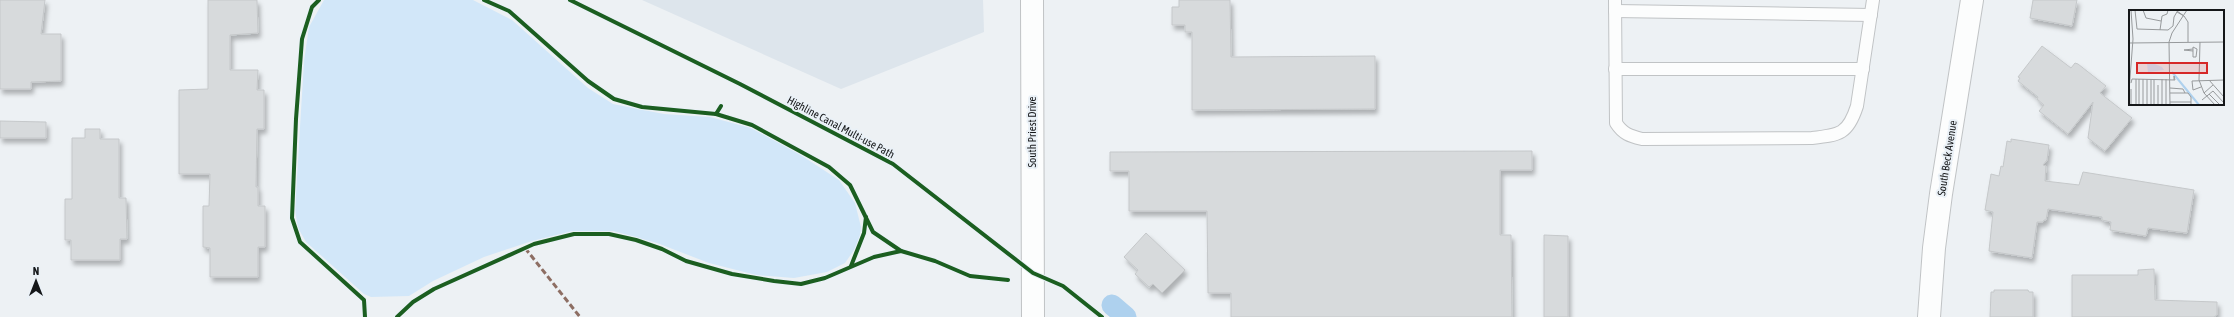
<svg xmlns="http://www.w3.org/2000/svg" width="2234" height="317" font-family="'Asap Condensed',sans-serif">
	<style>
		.built { fill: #dde5ec }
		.green { fill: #d2e7f9 }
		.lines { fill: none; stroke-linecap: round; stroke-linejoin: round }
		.canal { stroke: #aed1ee; stroke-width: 21 }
		.building { fill: #d7dadc; stroke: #c5c8ca; filter: url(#shadow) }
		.lane-casing { stroke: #c0c3c5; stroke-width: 14 }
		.street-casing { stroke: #c0c3c5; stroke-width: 24 }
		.secondary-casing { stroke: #c0c3c5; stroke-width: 24 }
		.lane { stroke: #fcfdfd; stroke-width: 12 }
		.street { stroke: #fcfdfd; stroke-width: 22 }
		.secondary { stroke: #fcfdfd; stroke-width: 22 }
		.quiet { stroke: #8d6e63; stroke-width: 3; stroke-dasharray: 6 3; stroke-linecap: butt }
		.cycleway-casing { stroke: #eaf1f7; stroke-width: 6 }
		.cycleway { stroke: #1b5e20; stroke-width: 4 }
		.labels { text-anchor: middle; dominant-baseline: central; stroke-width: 4; stroke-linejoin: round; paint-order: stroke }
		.street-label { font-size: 11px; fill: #151719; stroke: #eaf1f7 }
		.inset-river { fill: none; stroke: #aed1ee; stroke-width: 2 }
		.inset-road { fill: none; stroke: #979a9c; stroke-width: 1 }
		.view { fill: #d62828; fill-opacity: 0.15; stroke: #d62828; stroke-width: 2 }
		.inset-edge { fill: none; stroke: #151719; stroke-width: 2 }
	</style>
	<defs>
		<filter id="shadow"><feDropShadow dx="2.5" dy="4.5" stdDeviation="2" flood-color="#0004"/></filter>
	</defs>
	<rect width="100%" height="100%" fill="#edf1f4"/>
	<polygon class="built" points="642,0 983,0 984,32 841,89"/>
	<polygon class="green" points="324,0 473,0 512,20 588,88 613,104 664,114 710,117 751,128 796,152 839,180 855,203 861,227 859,243 845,263 827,272 794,278 756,275 709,263 657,243 613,231 573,231 532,241 484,257 433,281 409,296 371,297 364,294 306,242 298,228 295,210 304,61 309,27"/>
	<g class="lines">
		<polyline class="canal" points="1112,305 1126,317"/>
	</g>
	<g class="building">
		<polygon points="0,0 45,0 41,34 61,34 61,81 31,82 31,89 0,89"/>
		<polygon points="208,0 257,0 258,33 230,35 230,70 258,70 257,90 264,90 264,129 257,129 256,187 258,187 258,206 265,206 265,247 258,247 258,277 210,277 210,248 203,247 203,206 209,206 210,174 179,174 179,90 208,89"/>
		<polygon points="1179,0 1230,0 1231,57 1375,56 1375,109 1192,110 1192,32 1185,32 1185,25 1172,25 1172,7 1179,7"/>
		<polygon points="2033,0 2077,0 2072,26 2030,18"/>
		<polygon points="2042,46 2071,68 2075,63 2078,64 2106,86 2100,93 2132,118 2105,151 2088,138 2093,102 2068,134 2039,111 2044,105 2037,99 2038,97 2018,81 2020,78 2018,77"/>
		<polygon points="0,121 46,122 46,138 0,138"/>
		<polygon points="85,129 100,129 100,139 119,139 119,198 126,198 127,239 120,239 120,260 71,260 71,240 65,240 65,199 72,199 72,138 85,138"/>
		<polygon points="2011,139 2049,145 2047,160 2043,165 2046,166 2045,181 2079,185 2083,172 2194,190 2187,233 2148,228 2146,236 2110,230 2111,222 2102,220 2102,217 2048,209 2046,220 2044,220 2043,222 2037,222 2032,258 1989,251 1993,212 1985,210 1991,174 1999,176 2001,166 2003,167 2007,141 2011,142"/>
		<polygon points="1532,151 1532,170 1500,170 1500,235 1511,235 1512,317 1231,317 1231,293 1208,293 1207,211 1129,211 1129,171 1110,171 1110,152"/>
		<polygon points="1146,233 1185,270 1162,293 1153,284 1149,287 1135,274 1138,270 1124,257"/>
		<polygon points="1544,235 1568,236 1568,317 1544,317"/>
		<polygon points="2154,269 2155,300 2217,302 2217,315 2214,317 2072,317 2072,275 2138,275 2138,270"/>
		<polygon points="1994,290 2028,290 2029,292 2033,292 2033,317 1990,317 1991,292 1994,292"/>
	</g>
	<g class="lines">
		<defs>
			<g id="lane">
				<path d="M 1615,0 L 1616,123 C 1623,134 1630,136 1642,139 L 1812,138 C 1840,135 1848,134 1857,106 L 1873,0"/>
				<polyline points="1615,11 1871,15"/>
				<polyline points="1615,69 1863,69"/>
			</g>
			<polyline id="street" points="1929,317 1934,248 1941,194 1972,0"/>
			<polyline id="secondary" points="1032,0 1033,317"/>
		</defs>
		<use href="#lane" class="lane-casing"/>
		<use href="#street" class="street-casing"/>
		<use href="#secondary" class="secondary-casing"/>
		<use href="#lane" class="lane"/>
		<use href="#street" class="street"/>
		<use href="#secondary" class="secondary"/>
		<polyline class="quiet" points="525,248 580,317"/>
		<defs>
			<g id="cycleway">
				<polyline points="319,0 312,7 302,39 296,119 292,218 300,242 364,300 365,317"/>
				<polyline points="484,0 509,11 588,81 614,99 642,107 716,114 721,106"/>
				<polyline points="570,0 740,84 893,164 1033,273 1063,286 1102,317"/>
				<polyline points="716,114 752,125 829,167 850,185 873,232 901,251"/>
				<polyline points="851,266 864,233 866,217"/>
				<polyline points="397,317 413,302 434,289 534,244 574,234 609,234 636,240 662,249 686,261 732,274 774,281 801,284 825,278 874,257 901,251 935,261 970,276 1008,280"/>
			</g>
		</defs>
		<use href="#cycleway" class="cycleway-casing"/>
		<use href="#cycleway" class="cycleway"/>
	</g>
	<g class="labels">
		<g class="street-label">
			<text transform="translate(841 127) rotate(28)">Highline Canal Multi-use Path</text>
			<text transform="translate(1032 132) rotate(-90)">South Priest Drive</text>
			<text transform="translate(1947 158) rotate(-81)">South Beck Avenue</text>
		</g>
	</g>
	<g transform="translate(2129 10)">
		<rect width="95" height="95" fill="#edf1f4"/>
		<path d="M 21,52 L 33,57 L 35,60 L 19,62 L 18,54 Z" fill="#d2e7f9"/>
		<path class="inset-river" d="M 43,62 L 70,95"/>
		<path class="inset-road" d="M 6,0 L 8,19 L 39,20 L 44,16 L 45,7 L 49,0M 14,0 L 17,8 L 32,11M 48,2 L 55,6 L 48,1M 55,6 L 59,12 L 59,32M 31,20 L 33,6 L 38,4 L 39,0M 40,32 L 41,95M 40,32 L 43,23 L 58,0M 71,32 L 70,70 L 75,83 L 86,95M 0,33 L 95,32M 64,37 L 68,39 L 67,47 L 64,47 ZM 64,41 L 55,40 L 64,39M 7,69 L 7,95M 14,69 L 14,95M 22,69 L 22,95M 25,69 L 25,95M 33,69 L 33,95M 37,69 L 37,95M 80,70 L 95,87M 2,73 L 3,69 L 46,70 L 45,66 L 45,70M 72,77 L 64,80 L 63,71 L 95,70M 41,78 L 54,79 L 56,83M 0,81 L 4,29 L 2,0M 41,83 L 59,83 L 62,87 L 62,95M 75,83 L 84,75M 80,84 L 91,95M 73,90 L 84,81 L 95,93M 41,92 L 62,92M 2,95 L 2,79M 10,95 L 10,69M 18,95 L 18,69M 29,95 L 29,75"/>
		<path class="view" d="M 8,53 L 78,53 L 78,63 L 8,63 Z"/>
		<rect width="95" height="95" class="inset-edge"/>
	</g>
	<g transform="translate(36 281)" stroke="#eaf1f7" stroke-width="3" paint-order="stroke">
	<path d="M0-3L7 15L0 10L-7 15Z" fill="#151719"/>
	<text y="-6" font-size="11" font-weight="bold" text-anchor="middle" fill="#151719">N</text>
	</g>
</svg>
